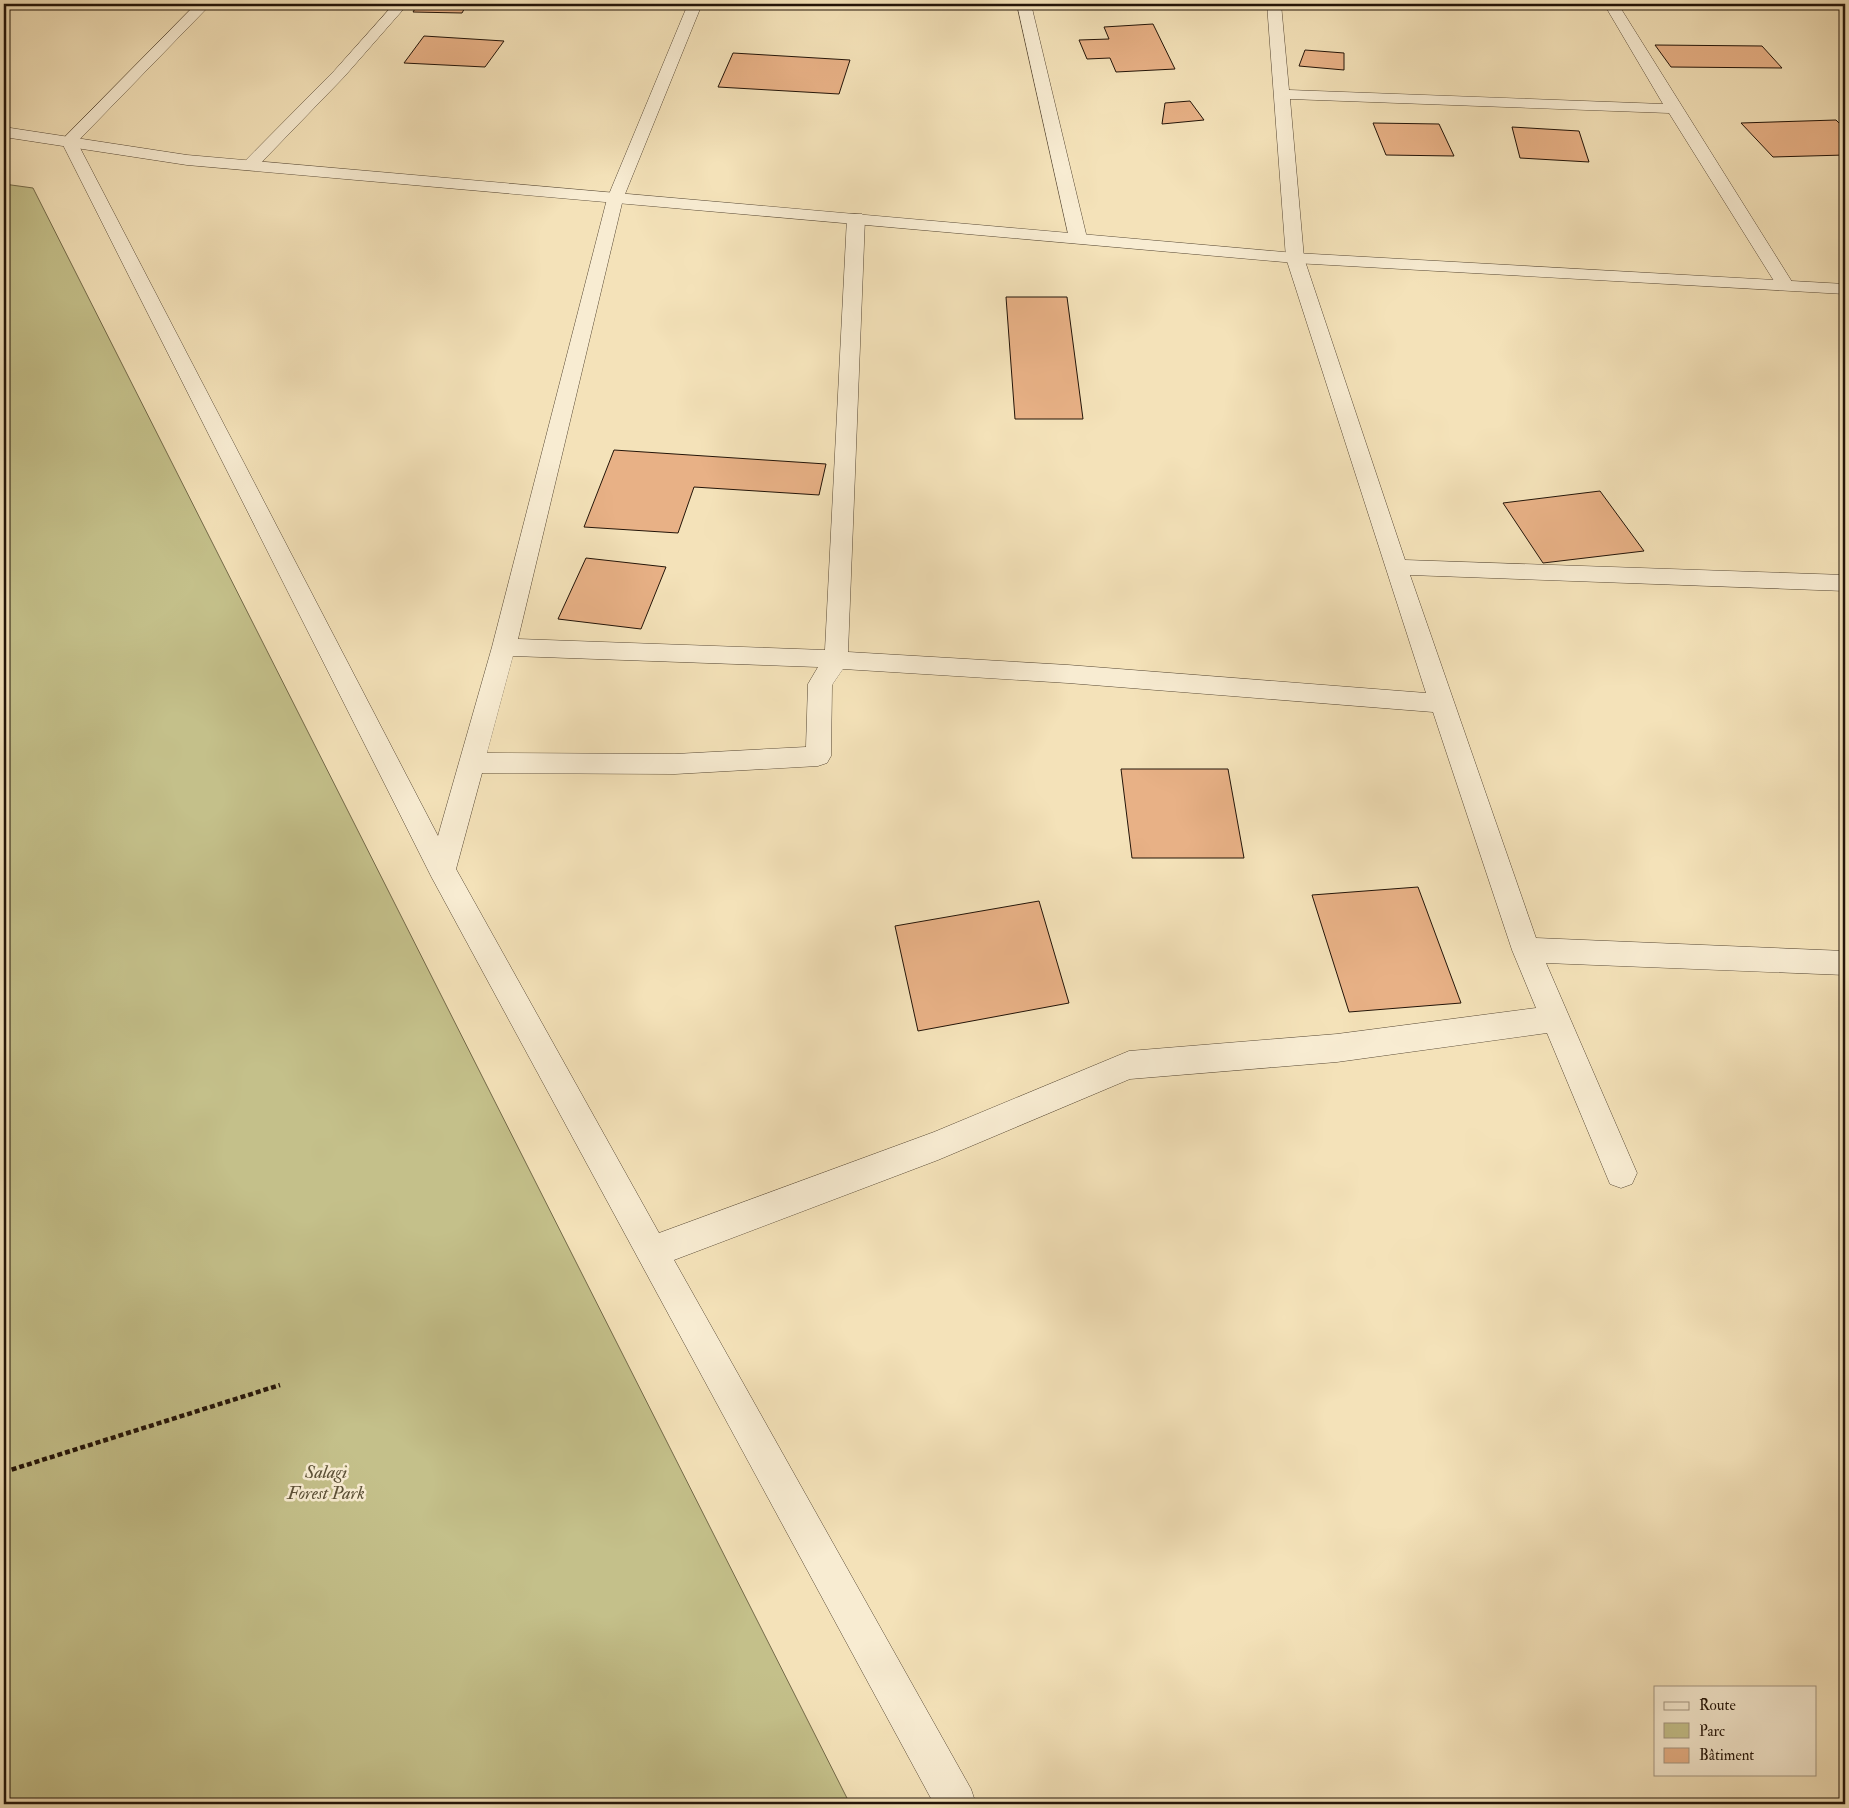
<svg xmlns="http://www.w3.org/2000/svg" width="1849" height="1808" font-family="'IM FELL Double Pica',serif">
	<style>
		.green { fill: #c4c08a; stroke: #746a49 }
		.building { fill: #e8b186; stroke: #231408 }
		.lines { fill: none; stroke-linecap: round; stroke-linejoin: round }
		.minor-casing { stroke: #574834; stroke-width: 1 }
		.tertiary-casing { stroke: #574834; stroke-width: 1 }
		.path { stroke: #231408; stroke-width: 4.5; stroke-dasharray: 5 3; stroke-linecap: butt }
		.minor { fill: #f8ecd2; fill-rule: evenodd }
		.tertiary { fill: #f8ecd2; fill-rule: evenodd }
		.labels { text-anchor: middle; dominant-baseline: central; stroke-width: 5; stroke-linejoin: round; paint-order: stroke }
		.near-park-label { font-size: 18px; font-style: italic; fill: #5b5036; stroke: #f8ecd2 }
	</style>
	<rect width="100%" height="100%" fill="#f4e2b9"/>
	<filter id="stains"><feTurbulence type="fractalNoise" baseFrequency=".004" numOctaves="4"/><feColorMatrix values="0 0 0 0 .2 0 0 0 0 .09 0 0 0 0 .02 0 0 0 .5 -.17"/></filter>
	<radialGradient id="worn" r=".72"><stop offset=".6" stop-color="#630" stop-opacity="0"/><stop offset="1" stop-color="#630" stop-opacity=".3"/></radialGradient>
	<polygon class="green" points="4,184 33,188 850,1804 4,1804"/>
	<g class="building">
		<polygon points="418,4 467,4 462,13 413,12"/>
		<polygon points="1153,24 1175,69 1116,72 1110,58 1087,59 1079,40 1109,39 1104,27"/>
		<polygon points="424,36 504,41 485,67 404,63"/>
		<polygon points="1655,45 1762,46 1782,68 1671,67"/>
		<polygon points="1305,50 1344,53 1344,70 1299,66"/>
		<polygon points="733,53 850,60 839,94 718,87"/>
		<polygon points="1190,101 1204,120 1162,124 1165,103"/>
		<polygon points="1836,120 1845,129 1845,155 1773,157 1741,123"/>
		<polygon points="1373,123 1439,124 1454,156 1386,155"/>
		<polygon points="1512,127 1579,131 1589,162 1520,158"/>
		<polygon points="1006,297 1067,297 1083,419 1015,419"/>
		<polygon points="614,450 826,464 819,495 694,487 678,533 584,527"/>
		<polygon points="1600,491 1644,551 1543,563 1503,503"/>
		<polygon points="586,558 666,567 641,629 558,619"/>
		<polygon points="1121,769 1228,769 1244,858 1132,858"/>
		<polygon points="1418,887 1461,1003 1349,1012 1312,895"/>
		<polygon points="1039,901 1069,1003 918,1031 895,926"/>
	</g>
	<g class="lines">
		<defs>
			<g id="minor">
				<path d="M 196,4 L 211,4 L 77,142 L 438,836 L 492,647 L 607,199 L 688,4 L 702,4 L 623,199 L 518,639 L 825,650 L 847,218 L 850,214 L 862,214 L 865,218 L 848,652 L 1068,665 L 1426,693 L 1286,258 L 1267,4 L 1281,4 L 1289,90 L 1663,104 L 1604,4 L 1618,4 L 1794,285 L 1791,289 L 1779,289 L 1669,113 L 1290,99 L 1304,258 L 1405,560 L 1845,575 L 1845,591 L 1410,575 L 1536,938 L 1845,951 L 1845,975 L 1546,963 L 1637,1173 L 1632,1184 L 1621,1188 L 1610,1184 L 1547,1033 L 1337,1062 L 1130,1079 L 938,1160 L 674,1260 L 971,1789 L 976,1804 L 934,1804 L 432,878 L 61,141 ZM 513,656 L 818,667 L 808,684 L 806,747 L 675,754 L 487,753 ZM 843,669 L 1068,683 L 1433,712 L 1512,950 L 1536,1008 L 1337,1034 L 1129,1051 L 934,1132 L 659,1233 L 456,869 L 482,773 L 675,774 L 818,766 L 827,763 L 831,756 L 832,685 Z"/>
				<polygon points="394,4 408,4 344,77 256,168 244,168 242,165 244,162 334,71"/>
				<polygon points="1017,4 1031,4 1087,238 1084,242 1072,242 1069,238"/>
			</g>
			<polygon id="tertiary" points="4,127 187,155 1295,253 1845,284 1845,294 1295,263 187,165 4,137"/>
		</defs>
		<use href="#minor" class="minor-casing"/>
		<use href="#tertiary" class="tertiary-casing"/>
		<polyline class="path" points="4,1472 280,1385"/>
		<use href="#minor" class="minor"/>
		<use href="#tertiary" class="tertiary"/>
	</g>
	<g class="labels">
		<g class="near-park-label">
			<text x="326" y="1472">Salagi<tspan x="326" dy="21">Forest Park</tspan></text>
		</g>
	</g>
	<rect width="1849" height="1808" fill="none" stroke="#f4e2b9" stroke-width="20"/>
	<rect x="5" y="5" width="1839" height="1798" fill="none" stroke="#231408" stroke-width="2.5"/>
	<rect x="10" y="10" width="1829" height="1788" fill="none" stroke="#231408"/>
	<rect x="1654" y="1686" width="162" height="90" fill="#f8ecd2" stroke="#a39681"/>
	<rect x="1664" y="1702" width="25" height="8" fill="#f8ecd2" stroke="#a39681"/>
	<text x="1699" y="1710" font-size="15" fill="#231408">Route</text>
	<rect x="1664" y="1723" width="25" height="15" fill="#c4c08a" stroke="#a39681"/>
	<text x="1699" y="1736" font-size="15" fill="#231408">Parc</text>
	<rect x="1664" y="1748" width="25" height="15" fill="#e8b186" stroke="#a39681"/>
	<text x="1699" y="1760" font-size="15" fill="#231408">Bâtiment</text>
	<rect width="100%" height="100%" filter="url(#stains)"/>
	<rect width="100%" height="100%" fill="url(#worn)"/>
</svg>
